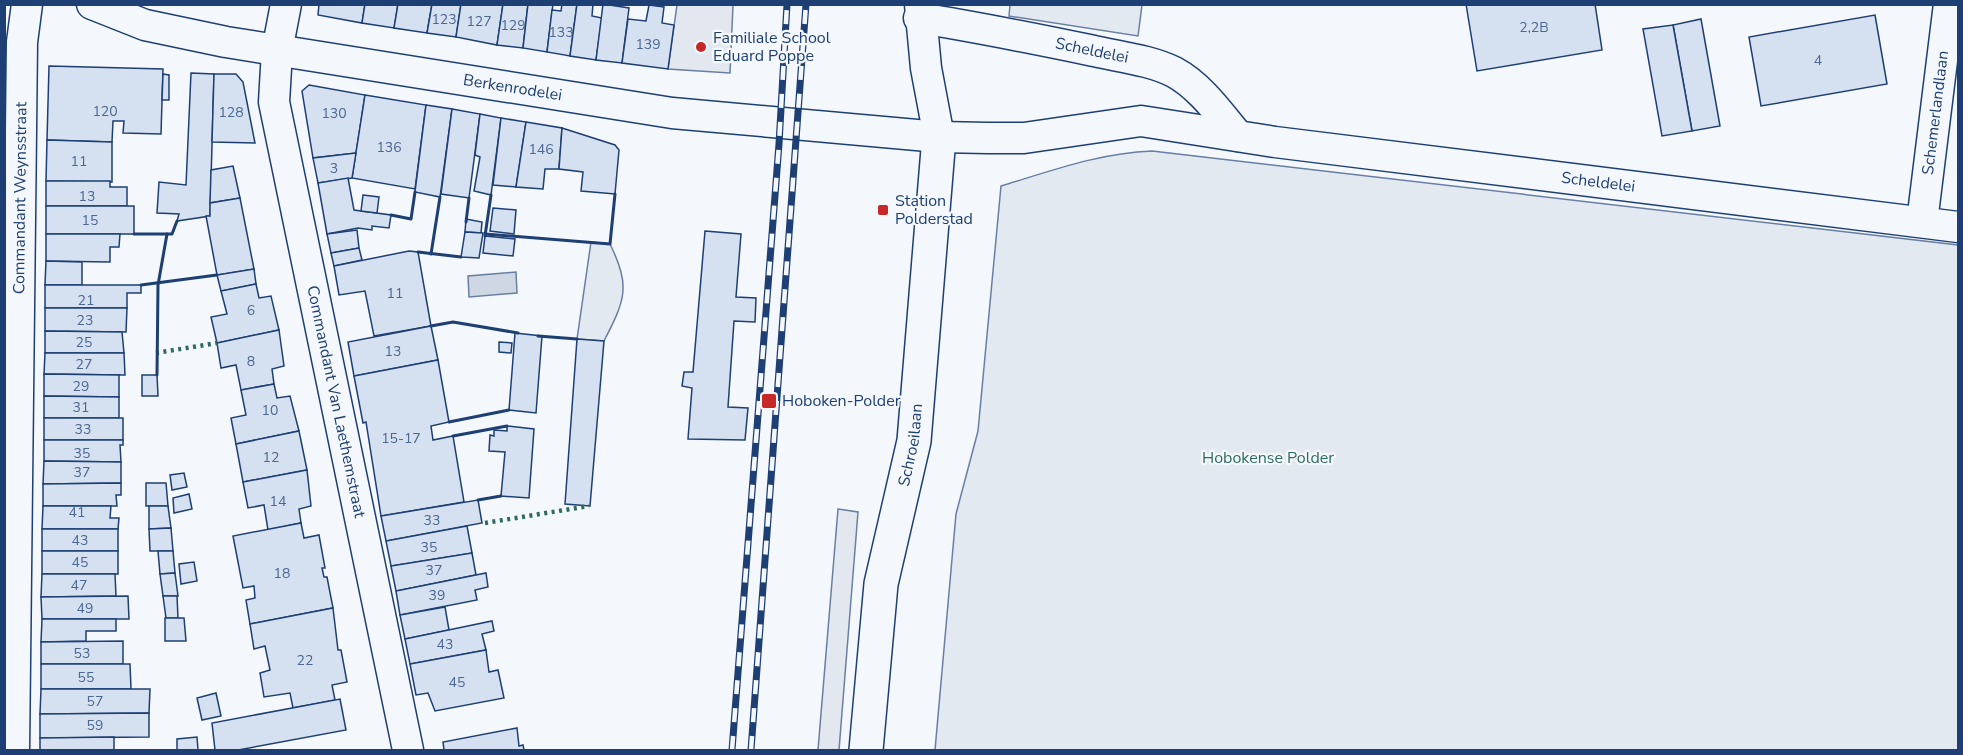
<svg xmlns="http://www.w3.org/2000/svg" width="1963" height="755" font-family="'Nunito Sans',sans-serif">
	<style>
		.green { fill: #e3e9f0; stroke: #687fa3; stroke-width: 1.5 }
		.parking { fill: #e3e8f0; stroke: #687fa3; stroke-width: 1.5 }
		.water { fill: #cfd7e4; stroke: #687fa3; stroke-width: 1.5 }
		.building { fill: #d5e0f0; stroke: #1d3f73; stroke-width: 1.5 }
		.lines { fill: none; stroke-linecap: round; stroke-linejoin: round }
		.street-casing { stroke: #1d3f73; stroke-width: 33 }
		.secondary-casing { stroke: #1d3f73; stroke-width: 36 }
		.street { stroke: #f4f7fb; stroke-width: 30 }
		.secondary { stroke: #f4f7fb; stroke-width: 33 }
		.rail-casing { stroke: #1d3f73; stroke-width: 7 }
		.rail { stroke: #f4f7fb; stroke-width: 4.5; stroke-dasharray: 14; stroke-linecap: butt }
		.hedge { stroke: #2c6c60; stroke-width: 4.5; stroke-dasharray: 3 4.5; stroke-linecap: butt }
		.wall { stroke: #1d3f73; stroke-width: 3 }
		.poi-dot { fill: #c62828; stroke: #f4f7fb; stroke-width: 2 }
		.labels { text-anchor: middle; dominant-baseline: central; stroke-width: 4.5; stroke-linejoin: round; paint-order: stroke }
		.number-label { font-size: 14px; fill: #4b6792 }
		.poi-label { font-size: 16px; fill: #1d3f73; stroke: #f4f7fb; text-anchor: start }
		.street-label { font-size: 16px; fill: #1d3f73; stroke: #f4f7fb }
		.park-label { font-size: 16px; fill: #2c6c60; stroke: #f4f7fb }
	</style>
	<rect width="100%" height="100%" fill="#f4f7fb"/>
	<g class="green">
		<polygon points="1010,5 1010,4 1142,5 1138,36 1009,16"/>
		<path d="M 1152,151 L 1958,245 L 1958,750 L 935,750 L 956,514 L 978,431 L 1001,186 C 1051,171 1099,153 1152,151 Z"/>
		<path d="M 591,242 L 610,244 C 631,287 625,300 604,341 L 577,339 Z"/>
	</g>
	<g class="parking">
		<polygon points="677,5 733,5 730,73 668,69"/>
		<polygon points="838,509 858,512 839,750 818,750"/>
	</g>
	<polygon class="water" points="516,272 517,293 469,297 468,276"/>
	<g class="building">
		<polygon points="319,4 365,4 362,23 318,15"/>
		<polygon points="365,4 398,4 394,28 362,23"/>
		<polygon points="398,4 432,4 427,33 394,28"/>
		<polygon points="432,4 461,4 456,37 427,33"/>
		<polygon points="461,4 503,4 497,45 456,37"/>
		<polygon points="503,4 528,4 523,48 497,45"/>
		<polygon points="528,4 553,4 547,52 523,48"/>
		<polygon points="562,4 577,4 570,56 547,52 552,10 561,11"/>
		<polygon points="577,4 593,4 592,16 602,18 596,60 570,56"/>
		<polygon points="603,4 629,8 622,63 596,60"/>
		<polygon points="1466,4 1595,4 1602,50 1477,71"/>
		<polygon points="649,5 664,7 662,23 674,25 668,69 622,63 628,19 646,21"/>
		<polygon points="1875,15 1887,84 1761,106 1749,37"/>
		<polygon points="1701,19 1720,126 1692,131 1673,25"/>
		<polygon points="1673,25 1692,131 1662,136 1643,29"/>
		<polygon points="49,66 163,69 161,134 123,133 124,121 113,121 112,142 47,140"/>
		<polygon points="191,73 214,74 210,216 177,221 179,214 157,213 159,182 186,185"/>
		<polygon points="163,74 169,75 169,100 162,100"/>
		<polygon points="214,74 236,74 243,82 255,143 212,142"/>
		<polygon points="309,85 365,95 356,153 313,158 302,91"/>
		<polygon points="365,95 426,105 415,189 352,178"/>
		<polygon points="426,105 452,109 440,197 415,192"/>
		<polygon points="452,109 480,114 469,198 441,194"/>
		<polygon points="480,114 501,118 491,195 474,191 480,157 475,155"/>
		<polygon points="501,118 526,122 516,187 493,185"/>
		<polygon points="526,122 562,128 559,169 545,169 543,189 516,187"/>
		<polygon points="562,128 615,145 619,150 615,194 581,191 583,172 559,169"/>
		<polygon points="47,140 112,142 112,182 46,181"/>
		<polygon points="356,153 352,178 318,183 313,158"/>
		<polygon points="233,166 240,198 210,203 211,170"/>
		<polygon points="348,178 354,210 391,215 389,228 372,226 372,230 358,228 327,234 318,183"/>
		<polygon points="46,181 110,181 110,187 127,187 127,206 46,206"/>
		<polygon points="363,195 379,197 377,213 361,211"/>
		<polygon points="240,198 254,269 217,275 206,216 210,216 210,203"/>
		<rect x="46" y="206" width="88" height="28"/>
		<polygon points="493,208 516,210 514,234 490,231"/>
		<polygon points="466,219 482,222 481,233 465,232"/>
		<polygon points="357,230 359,248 331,253 327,234"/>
		<polygon points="705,231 741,234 736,297 756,298 755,322 734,321 728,407 748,408 745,440 688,439 692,388 682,386 684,372 693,372"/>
		<polygon points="465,232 483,233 479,258 461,257"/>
		<polygon points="46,234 120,234 119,247 110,247 110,262 46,261"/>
		<polygon points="485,236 515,239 513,256 483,253"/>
		<polygon points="359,248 362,260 334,266 331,253"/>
		<polygon points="409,251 418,252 431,326 374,336 365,291 339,295 334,266"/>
		<polygon points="46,261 82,262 82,285 45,285"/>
		<polygon points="254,269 256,284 221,291 217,275"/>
		<polygon points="256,284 259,298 271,296 279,330 217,343 211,317 227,314 221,291"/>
		<polygon points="45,285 141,285 141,293 127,293 127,308 45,308"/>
		<polygon points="45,308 127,308 126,332 45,331"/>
		<polygon points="431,326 438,360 354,376 348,342"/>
		<polygon points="279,330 284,366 272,369 274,384 241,390 236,365 221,368 217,343"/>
		<polygon points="45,331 122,332 124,353 45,353"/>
		<polygon points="515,333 542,336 536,413 509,410"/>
		<polygon points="577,339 604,341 590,506 565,504"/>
		<polygon points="499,342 512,343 511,353 499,352"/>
		<polygon points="45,353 124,353 125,375 44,374"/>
		<polygon points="438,360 449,422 431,426 433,440 453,436 464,502 381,516 366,422 363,423 354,376"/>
		<polygon points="44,374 119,375 119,397 44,396"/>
		<polygon points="142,375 157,375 158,396 142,396"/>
		<polygon points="274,384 277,398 290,396 299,431 236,444 231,418 246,415 241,390"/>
		<polygon points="44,396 119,397 119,418 44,418"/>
		<rect x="44" y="418" width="79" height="22"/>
		<polygon points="507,426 534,429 529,498 501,496 505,452 489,451 490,435 494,436 494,430 507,431"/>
		<polygon points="299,431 307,470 243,482 236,444"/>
		<polygon points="44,440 123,440 123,445 120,445 121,462 44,461"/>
		<polygon points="44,461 121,462 121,483 43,484"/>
		<polygon points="307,470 311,506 299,509 301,523 268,530 264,505 248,508 243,482"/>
		<polygon points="184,473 187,487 172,490 170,475"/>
		<polygon points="121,483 121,495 116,495 117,506 43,506 43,484"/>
		<polygon points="146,483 166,483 168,506 146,506"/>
		<polygon points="189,494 192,509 174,513 173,498"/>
		<polygon points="478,500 482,523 386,541 381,516"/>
		<polygon points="43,506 111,506 110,518 119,518 118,529 42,529"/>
		<polygon points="149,506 168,506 171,528 149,529"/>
		<polygon points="301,523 304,538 319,535 325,568 322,568 324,577 327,577 333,608 250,624 246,600 255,598 254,586 243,588 233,536"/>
		<polygon points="467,526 472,553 391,566 386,541"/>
		<polygon points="171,528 173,551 150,551 149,529"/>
		<rect x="42" y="529" width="76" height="22"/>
		<rect x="42" y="551" width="76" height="23"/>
		<polygon points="158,551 173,551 175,573 160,574"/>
		<polygon points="472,553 476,575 396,591 391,566"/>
		<polygon points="194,562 197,581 181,584 179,564"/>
		<polygon points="175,573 178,596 163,596 160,574"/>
		<polygon points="486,573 488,587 475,590 477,600 400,615 396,591"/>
		<polygon points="42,574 115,574 116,596 41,597"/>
		<polygon points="128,596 129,619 42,619 41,597"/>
		<polygon points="163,596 177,596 178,618 166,618"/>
		<polygon points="445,607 449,630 405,639 400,615"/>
		<polygon points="333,608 338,650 341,650 347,682 332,685 335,700 293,708 290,693 264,697 260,673 270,670 265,646 254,649 250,624"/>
		<polygon points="165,618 184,618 186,641 165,641"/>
		<polygon points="42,619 116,619 116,631 86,631 86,641 41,642"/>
		<polygon points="492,621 494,631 482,634 486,650 410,664 405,639"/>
		<polygon points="123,641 123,664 41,664 41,642"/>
		<polygon points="486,650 489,672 498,670 504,698 435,711 428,693 416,695 410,664"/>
		<polygon points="41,664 130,664 131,689 41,689"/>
		<polygon points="41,689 150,689 149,713 40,714"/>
		<polygon points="216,693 221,716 202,720 197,698"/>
		<polygon points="340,699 346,730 238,750 215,750 212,723"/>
		<polygon points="149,713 149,737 40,738 40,714"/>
		<polygon points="517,728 519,746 523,745 524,750 444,750 443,742"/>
		<polygon points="114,737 114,750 40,750 40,738"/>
		<polygon points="197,737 198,750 177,750 177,739"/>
	</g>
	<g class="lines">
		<defs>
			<g id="street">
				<path id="s1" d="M 92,4 L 145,25 L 226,42 L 672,113 L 939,137 L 988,138 L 1024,138 L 1141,121 L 1275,142 L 1958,227"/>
				<path id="s2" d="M 286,4 L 277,51 L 274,102 L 408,750"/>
				<polyline points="920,4 926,68 939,137"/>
				<path id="s3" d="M 919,18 C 978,27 1036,39 1094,51 C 1120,57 1150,60 1174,72 C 1200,86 1219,113 1238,136"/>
				<path id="s4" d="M 1922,222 L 1949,4"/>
				<path id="s5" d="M 14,750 L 22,42 L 27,4"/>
			</g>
			<g id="secondary">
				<path id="s6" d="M 866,750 L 881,584 L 914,441 L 939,137"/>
			</g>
		</defs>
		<use href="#street" class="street-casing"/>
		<use href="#secondary" class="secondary-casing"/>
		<use href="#street" class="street"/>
		<use href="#secondary" class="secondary"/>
		<defs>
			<g id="rail">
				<polyline points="732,750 779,144 787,4"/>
				<polyline points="751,750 806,4"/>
			</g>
		</defs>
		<use href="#rail" class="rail-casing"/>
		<use href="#rail" class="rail"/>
		<g class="hedge">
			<polyline points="156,353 217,343"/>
			<polyline points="485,523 589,506"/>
		</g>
		<g class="wall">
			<polyline points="391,215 411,219 415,192"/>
			<polyline points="466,222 469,198"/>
			<polyline points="134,234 172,234 177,221"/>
			<polyline points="485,234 610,244 615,194"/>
			<polyline points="485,236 491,195"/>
			<polyline points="418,252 461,257"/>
			<polyline points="431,254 440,197"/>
			<polyline points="141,285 217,275"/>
			<polyline points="431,326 453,322 518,333"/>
			<polyline points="538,336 577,339"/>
			<polyline points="157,375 158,285 167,234"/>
			<polyline points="449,422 509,410"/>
			<polyline points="453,436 507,426"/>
			<polyline points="478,500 501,496"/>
		</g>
	</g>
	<g class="poi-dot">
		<circle cx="701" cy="47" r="6"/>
		<rect x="877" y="204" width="12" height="12" rx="3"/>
		<rect x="761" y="393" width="16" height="16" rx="3"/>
	</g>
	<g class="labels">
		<g class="number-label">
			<text x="444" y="19">123</text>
			<text x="479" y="21">127</text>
			<text x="513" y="25">129</text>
			<text x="1534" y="27">2,2B</text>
			<text x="561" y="32">133</text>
			<text x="648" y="44">139</text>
			<text x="1818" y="60">4</text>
			<text x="105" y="111">120</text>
			<text x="231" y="112">128</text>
			<text x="334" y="113">130</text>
			<text x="389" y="147">136</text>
			<text x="541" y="149">146</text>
			<text x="79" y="161">11</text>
			<text x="334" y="168">3</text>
			<text x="87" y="196">13</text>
			<text x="90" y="220">15</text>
			<text x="395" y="293">11</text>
			<text x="86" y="300">21</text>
			<text x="251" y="310">6</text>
			<text x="85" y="320">23</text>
			<text x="84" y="342">25</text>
			<text x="393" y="351">13</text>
			<text x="251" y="361">8</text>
			<text x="84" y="364">27</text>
			<text x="81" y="386">29</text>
			<text x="81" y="407">31</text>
			<text x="270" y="410">10</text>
			<text x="83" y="429">33</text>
			<text x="401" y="438">15-17</text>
			<text x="82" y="453">35</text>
			<text x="271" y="457">12</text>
			<text x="82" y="472">37</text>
			<text x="278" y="501">14</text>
			<text x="77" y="512">41</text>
			<text x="432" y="520">33</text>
			<text x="80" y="540">43</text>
			<text x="429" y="547">35</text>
			<text x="80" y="562">45</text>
			<text x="434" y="570">37</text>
			<text x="282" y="573">18</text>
			<text x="79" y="585">47</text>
			<text x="437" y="595">39</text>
			<text x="85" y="608">49</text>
			<text x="445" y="644">43</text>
			<text x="82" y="653">53</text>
			<text x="305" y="660">22</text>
			<text x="86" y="677">55</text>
			<text x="457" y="682">45</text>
			<text x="95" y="701">57</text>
			<text x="95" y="725">59</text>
		</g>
		<g class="poi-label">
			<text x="713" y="38">Familiale School<tspan x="713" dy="18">Eduard Poppe</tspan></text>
			<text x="895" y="201">Station<tspan x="895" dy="18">Polderstad</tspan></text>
			<text x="782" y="401">Hoboken-Polder</text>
		</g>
		<g class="street-label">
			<text stroke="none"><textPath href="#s3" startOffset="176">Scheldelei</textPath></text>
			<text stroke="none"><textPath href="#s1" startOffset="430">Berkenrodelei</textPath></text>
			<text stroke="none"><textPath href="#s4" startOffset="110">Schemerlandlaan</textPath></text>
			<text stroke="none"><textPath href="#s1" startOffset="1524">Scheldelei</textPath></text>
			<text stroke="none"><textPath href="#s5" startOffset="552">Commandant Weynsstraat</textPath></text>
			<text stroke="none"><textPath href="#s2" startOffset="405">Commandant Van Laethemstraat</textPath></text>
			<text stroke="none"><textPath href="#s6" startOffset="309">Schroeilaan</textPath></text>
		</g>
		<g class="park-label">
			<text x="1268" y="458">Hobokense Polder</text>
		</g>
	</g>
	<rect width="1963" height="755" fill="none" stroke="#1d3f73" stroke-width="12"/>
</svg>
